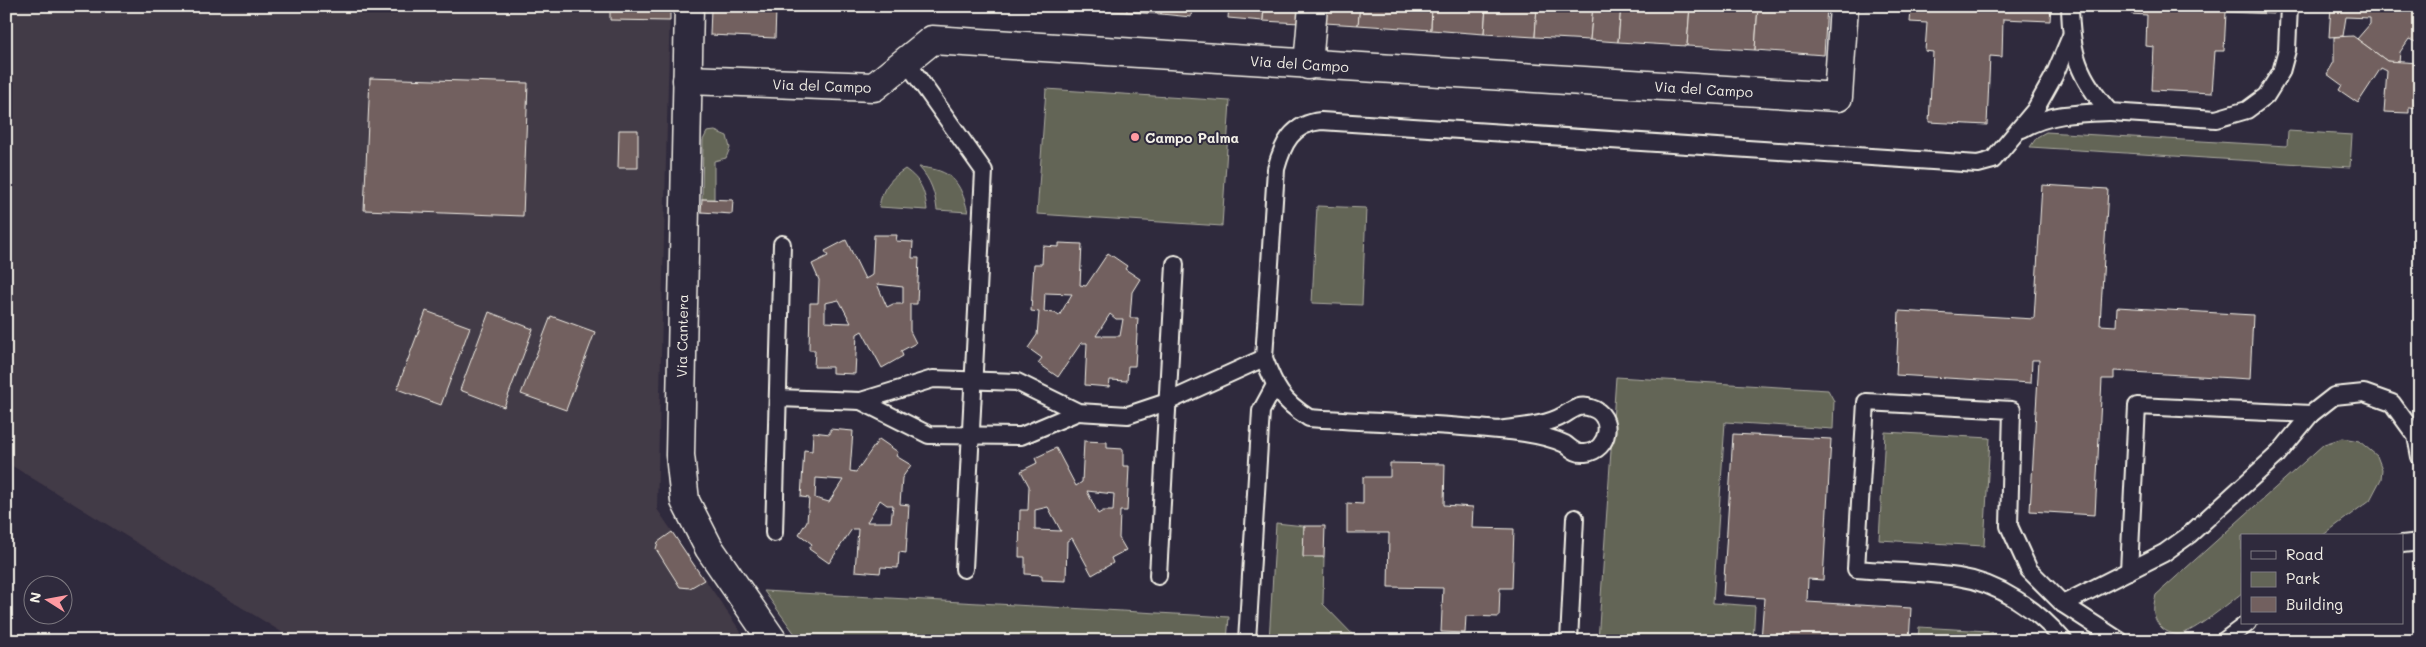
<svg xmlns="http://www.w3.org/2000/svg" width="2426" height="647" font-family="Mali,sans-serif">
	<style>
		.built { fill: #433a47 }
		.green { fill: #636557; stroke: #acaba0 }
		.building { fill: #72605f; stroke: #f4f1e8; fill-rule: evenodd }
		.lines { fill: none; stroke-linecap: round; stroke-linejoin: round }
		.service-casing { stroke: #f4f1e8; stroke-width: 20 }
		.minor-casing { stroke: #f4f1e8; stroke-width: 31 }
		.service { stroke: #2f2a3d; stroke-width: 16 }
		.minor { stroke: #2f2a3d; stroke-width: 28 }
		.poi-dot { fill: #ff9aa2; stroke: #2f2a3d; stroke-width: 2 }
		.labels { text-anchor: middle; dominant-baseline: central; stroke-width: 4; stroke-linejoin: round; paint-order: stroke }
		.street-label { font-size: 14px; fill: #f4f1e8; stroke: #2f2a3d }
		.poi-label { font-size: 14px; font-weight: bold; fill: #f4f1e8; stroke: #2f2a3d; text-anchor: start }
	</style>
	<rect width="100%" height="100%" fill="#2f2a3d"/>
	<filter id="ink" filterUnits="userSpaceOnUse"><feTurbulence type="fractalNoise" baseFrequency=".02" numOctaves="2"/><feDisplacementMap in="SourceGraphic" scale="10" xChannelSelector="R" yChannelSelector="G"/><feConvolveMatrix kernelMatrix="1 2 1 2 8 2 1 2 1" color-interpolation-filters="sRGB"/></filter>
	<g filter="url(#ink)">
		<polygon class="built" points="6,6 670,6 657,509 747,641 296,641 6,462"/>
		<g class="green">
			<polygon points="1046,89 1230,101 1222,226 1037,214"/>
			<polygon points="715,131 727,136 730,148 726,158 714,161 714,199 702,199 703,140 707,132"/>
			<polygon points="2288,131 2352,135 2350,167 2030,147 2037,137 2046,132 2287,146"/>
			<path d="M 919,167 C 952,170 960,181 968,212 L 937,210 C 935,193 931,180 919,167 Z"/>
			<path d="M 905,169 C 921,180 925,191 927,210 L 879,207 C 882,188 890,179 905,169 Z"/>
			<polygon points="1317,206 1366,208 1362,305 1312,303"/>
			<polygon points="1616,377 1828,390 1834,401 1833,429 1725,422 1713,603 1755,606 1753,641 1598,641"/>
			<polygon points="1885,432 1990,438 1984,546 1879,540"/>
			<path d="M 2343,438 L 2359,441 L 2377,456 L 2382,469 L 2381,479 L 2370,500 L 2322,536 L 2242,536 L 2242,593 C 2230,602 2193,633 2180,634 C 2172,635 2164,631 2159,625 C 2152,616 2153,606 2156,595 L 2324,444 Z"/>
			<polygon points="1276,523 1304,526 1303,556 1324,557 1323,604 1359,641 1269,641"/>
			<polygon points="764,591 1229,617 1227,641 800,641"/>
			<polygon points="1919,627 1988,631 2015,641 1918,641"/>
		</g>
		<g class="building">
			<polygon points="610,6 670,6 670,21 610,20"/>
			<polygon points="711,6 777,6 776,10"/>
			<polygon points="1031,6 1096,6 1096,10"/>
			<polygon points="1096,6 1127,6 1127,12 1096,10"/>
			<polygon points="1127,6 1162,6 1161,14 1127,12"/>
			<polygon points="1162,6 1192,6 1191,17 1161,14"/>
			<polygon points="1229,6 1264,6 1263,21 1228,18"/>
			<polygon points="1264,6 1301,6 1300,23 1263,21"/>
			<polygon points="1326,6 1360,6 1358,25 1325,23"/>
			<polygon points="1360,6 1432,6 1431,30 1358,25"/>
			<polygon points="1432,6 1486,6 1484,34 1431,30"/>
			<polygon points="1486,6 1537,6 1535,37 1484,34"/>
			<polygon points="1537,6 1593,6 1590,40 1535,37"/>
			<polygon points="1593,6 1621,6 1618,42 1590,40"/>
			<polygon points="1621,6 1690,6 1687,46 1618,42"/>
			<polygon points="1690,6 1758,6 1755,50 1687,46"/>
			<polygon points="1758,6 1827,6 1824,55 1755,50"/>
			<polygon points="1865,6 2051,6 2050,21 2003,19 2002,57 1990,56 1987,125 1929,122 1933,52 1925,51 1927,23 1910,22 1911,11 1865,9"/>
			<polygon points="2131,6 2274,6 2274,14 2226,12 2224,51 2215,51 2212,93 2152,90 2154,47 2146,46 2147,15 2131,14"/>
			<polygon points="2331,6 2379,6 2379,10 2384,12 2388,6 2420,6 2420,44 2409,39 2400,52 2399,63 2387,61 2357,39 2370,24 2370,18 2346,17 2343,36 2329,37"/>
			<polygon points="711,8 776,10 775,38 710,35"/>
			<polygon points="2353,36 2387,61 2420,63 2420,108 2409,107 2409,113 2384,112 2387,71 2381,68 2358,103 2339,90 2342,85 2327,74 2334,62 2334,37"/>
			<polygon points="370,78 528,83 523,216 364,210"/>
			<polygon points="619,130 638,130 638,168 618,168"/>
			<polygon points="2042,185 2108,189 2100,325 2116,326 2117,307 2253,315 2250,379 2114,371 2114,379 2102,379 2095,515 2030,511 2039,360 2032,360 2031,383 1896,375 1899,311 2034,319"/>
			<polygon points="702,199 733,200 732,214 701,212"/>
			<path d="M 874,235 L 897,235 L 896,241 L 913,242 L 912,258 L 919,258 L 917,304 L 910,304 L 910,331 L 916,343 L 901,351 L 903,356 L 882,368 L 862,331 L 857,334 L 855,374 L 832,373 L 832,367 L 814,367 L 815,350 L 809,350 L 810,303 L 818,303 L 819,280 L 812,264 L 828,256 L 825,251 L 846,240 L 865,279 L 869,277 L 872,275 ZM 877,284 L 903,287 L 903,304 L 893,304 L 887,307 ZM 839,300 L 851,323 L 825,322 L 825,303 Z"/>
			<path d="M 1059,243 L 1082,244 L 1080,285 L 1086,286 L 1108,253 L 1127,266 L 1125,269 L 1140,279 L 1132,292 L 1130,318 L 1138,318 L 1135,366 L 1128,366 L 1127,381 L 1110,380 L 1109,387 L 1085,385 L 1087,343 L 1081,343 L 1058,377 L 1038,363 L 1042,358 L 1028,348 L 1037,335 L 1039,312 L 1031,311 L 1034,264 L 1042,264 L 1043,246 L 1059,247 ZM 1045,293 L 1072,294 L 1059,316 L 1055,313 L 1044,312 ZM 1110,314 L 1116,319 L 1123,319 L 1120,336 L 1096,336 Z"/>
			<polygon points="426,311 470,327 441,405 397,389"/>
			<polygon points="489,312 533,329 504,407 460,390"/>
			<polygon points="551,316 595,332 566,410 521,394"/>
			<path d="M 830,429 L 853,431 L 850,471 L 856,472 L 879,439 L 898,452 L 896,456 L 911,465 L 902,478 L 900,504 L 909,505 L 906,553 L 899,552 L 898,568 L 881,567 L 880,573 L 855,571 L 858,529 L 852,529 L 829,563 L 809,549 L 812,544 L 799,534 L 807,521 L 809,498 L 801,497 L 804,450 L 812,451 L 813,432 L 830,434 ZM 816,478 L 843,480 L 829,502 L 815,498 ZM 880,500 L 887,505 L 893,505 L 891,522 L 867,522 Z"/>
			<polygon points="1733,434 1831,439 1823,580 1808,579 1807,602 1911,608 1909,641 1761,641 1764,598 1723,595"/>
			<path d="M 1084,441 L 1107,442 L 1107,448 L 1123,449 L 1123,466 L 1129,466 L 1127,511 L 1120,511 L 1119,538 L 1126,550 L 1111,558 L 1113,563 L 1092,575 L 1072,538 L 1067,541 L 1066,581 L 1042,580 L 1042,575 L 1025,574 L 1025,557 L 1019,557 L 1020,510 L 1028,510 L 1029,486 L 1021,471 L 1037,463 L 1035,458 L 1056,448 L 1076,486 L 1082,482 ZM 1087,491 L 1114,494 L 1113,511 L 1103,511 L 1098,514 ZM 1048,507 L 1061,531 L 1035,530 L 1035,510 Z"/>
			<polygon points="1390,463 1445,464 1444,505 1473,507 1472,528 1514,529 1512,588 1500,588 1499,617 1466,616 1465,633 1441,632 1443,588 1388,587 1389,533 1347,533 1347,503 1363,504 1363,477 1390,477"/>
			<polygon points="1304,526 1325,526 1324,557 1303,557"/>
			<polygon points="672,532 704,580 690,588 680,587 656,549 658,542"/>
		</g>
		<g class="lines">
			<defs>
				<g id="service">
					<path d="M 2070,6 C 2071,53 2078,77 2110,112 L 2216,119 L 2247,110 L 2266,96 L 2281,72 L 2287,50 L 2289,6"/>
					<polyline points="906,61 984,171 964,569"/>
					<path d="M 2022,129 C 2050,113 2079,113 2110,112"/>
					<polyline points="778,398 861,401 933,379 1017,382 1078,412 1128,415 1167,402 1264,358"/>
					<polyline points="861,401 929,435 1021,436 1078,412"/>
					<path d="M 1498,430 C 1518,427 1546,426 1564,415 C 1574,409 1579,404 1591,408 C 1615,415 1610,451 1585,453 C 1576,454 1572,449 1565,444 C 1553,438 1538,435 1525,433 C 1454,424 1381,423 1309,418 C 1282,401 1275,388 1264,358 L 1276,169 C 1283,143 1292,124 1321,121 L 1978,164 L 1993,160 L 2035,110 L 2054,76 L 2071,36"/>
					<polyline points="774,533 782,244"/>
					<polyline points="2402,544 2420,542"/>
					<polyline points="2129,571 2137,406 2311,414"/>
					<polyline points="1158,576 1175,264"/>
					<polyline points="2063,604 2164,553 2189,535 2278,454 2311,414 2334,396 2364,393 2392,403 2416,436 2420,457"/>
					<polyline points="1247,641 1261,411 1274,387"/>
					<polyline points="1569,641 1575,518"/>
					<path d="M 2064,641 C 2038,610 1999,583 1958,577 C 1925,572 1890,572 1856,569 L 1866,402 L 2012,410 L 2009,526 L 2029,570 L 2063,604 L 2120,641"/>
					<polyline points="2224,641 2248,623"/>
				</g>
				<g id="minor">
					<polyline points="689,6 680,455 685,501 709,548 773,641"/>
					<polyline points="1308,65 1313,6"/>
					<path id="s1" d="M 687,80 L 874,87 L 932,40 L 1838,97 L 1844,6"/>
				</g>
			</defs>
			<use href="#service" class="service-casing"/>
			<use href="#minor" class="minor-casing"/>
			<use href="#service" class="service"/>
			<use href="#minor" class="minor"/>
		</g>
	</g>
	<circle class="poi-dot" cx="1135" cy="137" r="5"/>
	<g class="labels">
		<g class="street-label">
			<text stroke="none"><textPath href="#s1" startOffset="630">Via del Campo</textPath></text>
			<text stroke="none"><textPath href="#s1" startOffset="135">Via del Campo</textPath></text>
			<text stroke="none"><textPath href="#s1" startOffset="1035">Via del Campo</textPath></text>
			<text transform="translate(682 336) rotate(-89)">Via Cantera</text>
		</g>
		<g class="poi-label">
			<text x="1145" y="137">Campo Palma</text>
		</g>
	</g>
	<rect width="2426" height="647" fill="none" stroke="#2f2a3d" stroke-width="25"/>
	<rect x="12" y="12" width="2401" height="622" fill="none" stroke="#f4f1e8" stroke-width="2" filter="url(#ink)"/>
	<rect x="2241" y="534" width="162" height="90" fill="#2f2a3d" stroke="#7e7a81"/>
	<rect x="2251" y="551" width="25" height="8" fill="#2f2a3d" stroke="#7e7a81"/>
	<text x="2286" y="560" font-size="15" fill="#f4f1e8">Road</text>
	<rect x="2251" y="572" width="25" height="15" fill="#636557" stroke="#7e7a81"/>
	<text x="2286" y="584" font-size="15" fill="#f4f1e8">Park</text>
	<rect x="2251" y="597" width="25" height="15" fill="#72605f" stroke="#7e7a81"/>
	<text x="2286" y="610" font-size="15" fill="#f4f1e8">Building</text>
	<g transform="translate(48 600) rotate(281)"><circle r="24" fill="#2f2a3d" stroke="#7e7a81"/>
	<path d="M0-4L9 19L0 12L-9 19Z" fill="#ff9aa2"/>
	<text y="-8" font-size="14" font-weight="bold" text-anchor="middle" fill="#f4f1e8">N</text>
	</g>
</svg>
